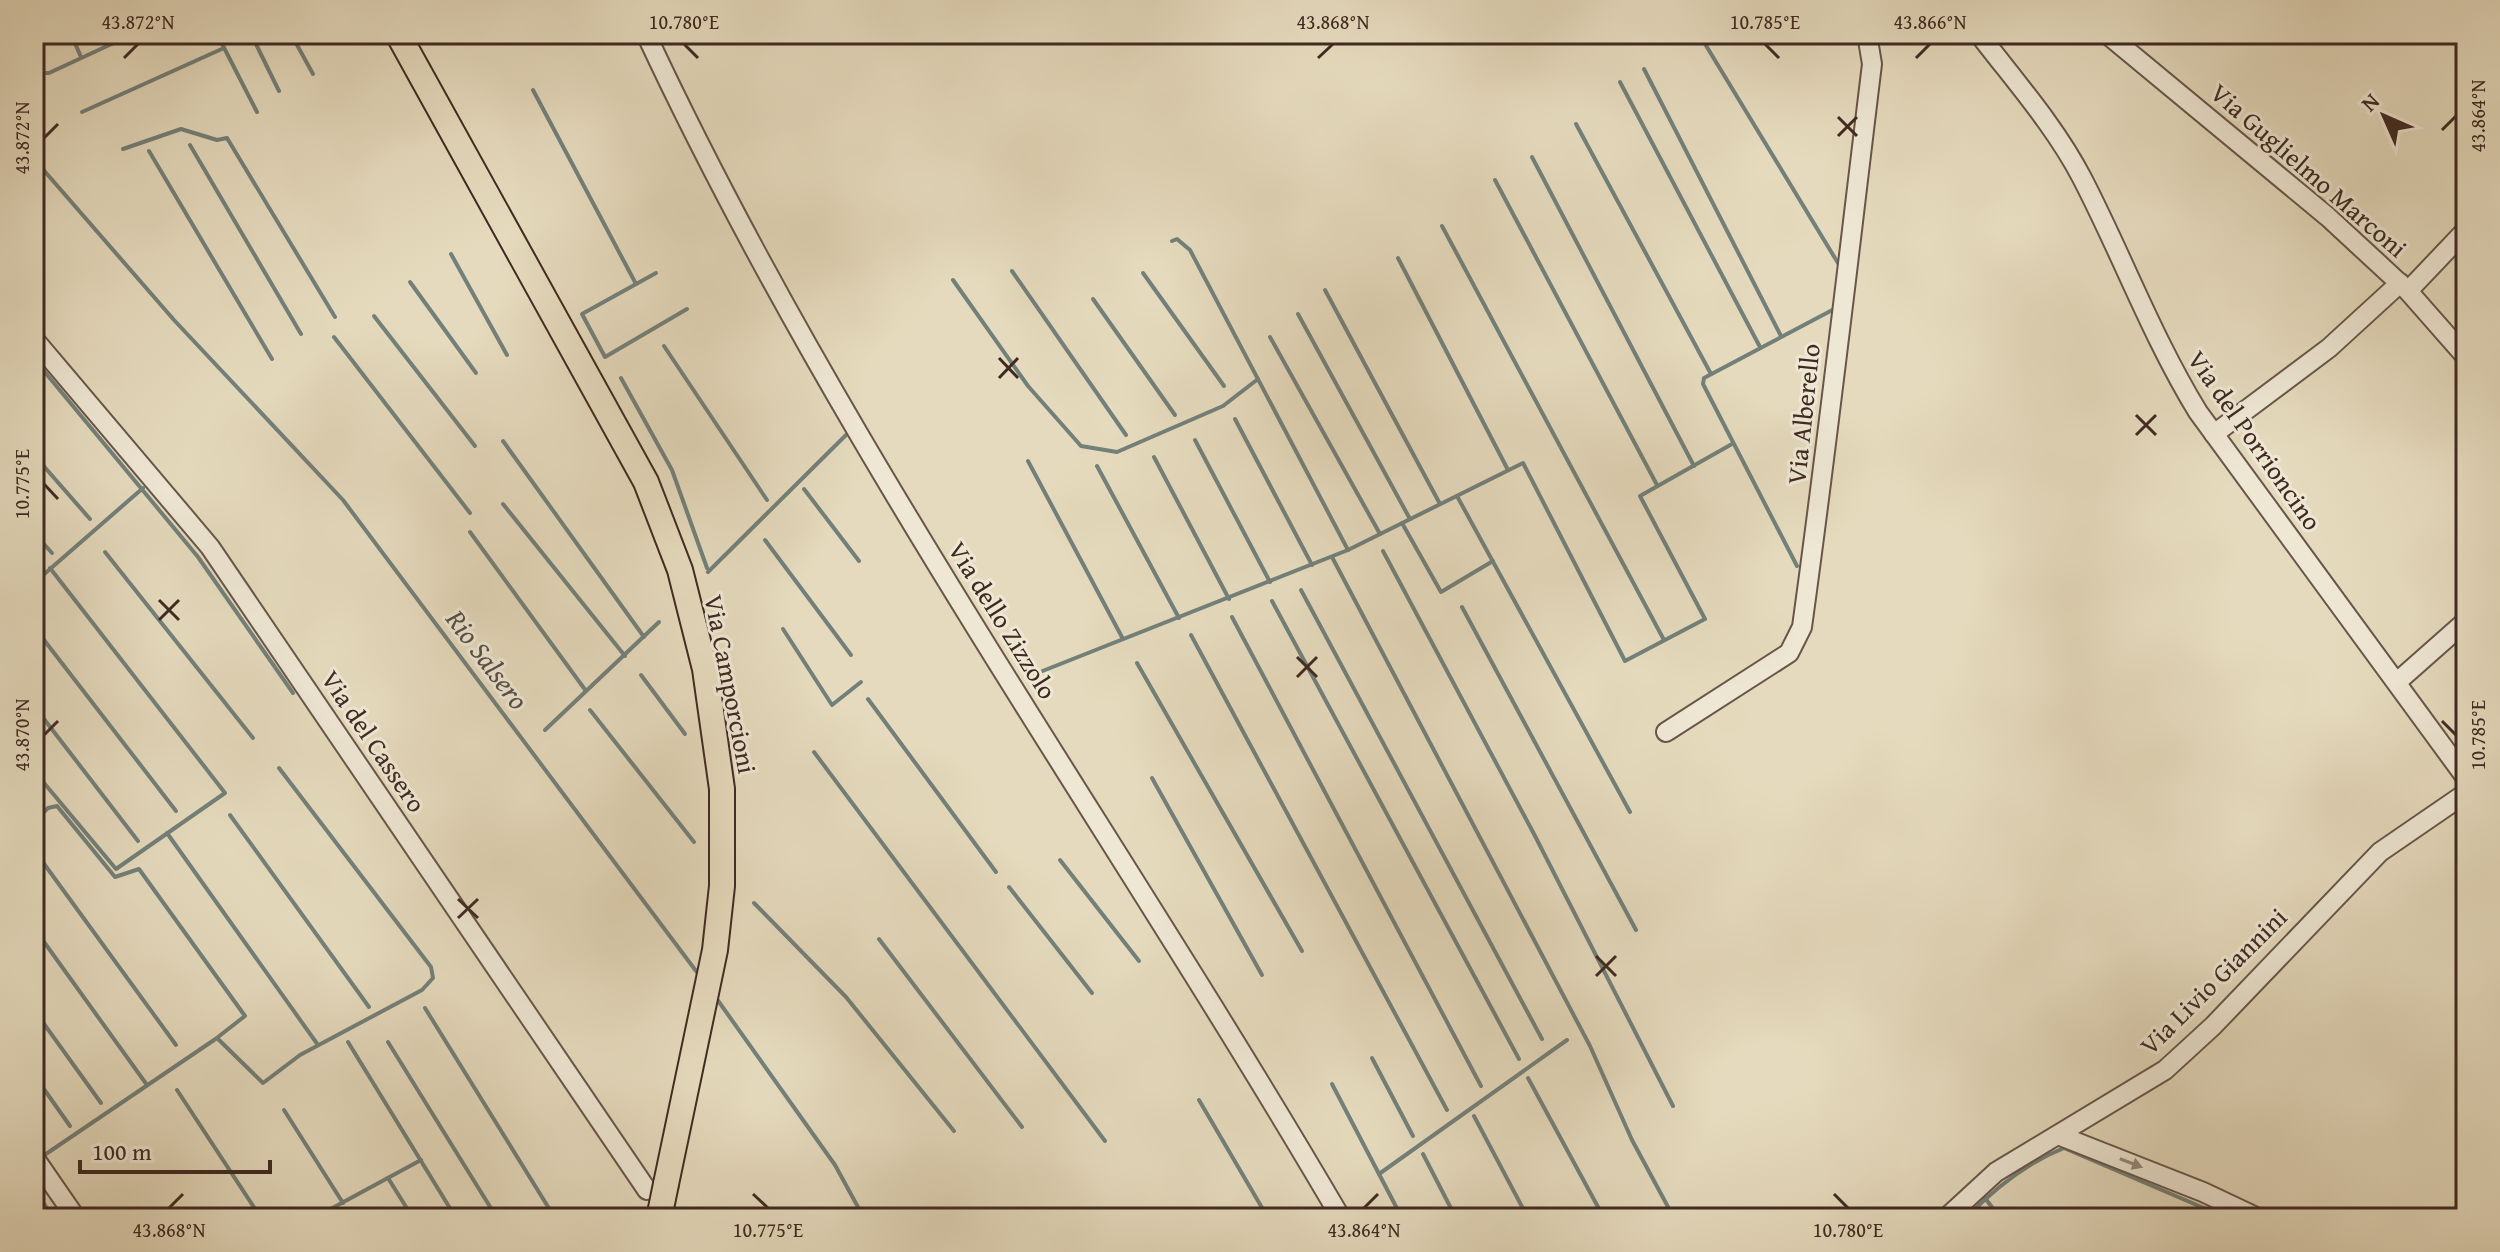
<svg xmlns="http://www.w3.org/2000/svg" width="2500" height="1252" font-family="'Gentium Book Plus',serif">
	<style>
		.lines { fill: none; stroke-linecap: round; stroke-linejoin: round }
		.stream { stroke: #73807a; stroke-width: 4 }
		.minor-casing { stroke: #685649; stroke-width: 22 }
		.major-casing { stroke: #3f2a22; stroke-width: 28 }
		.minor { stroke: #eee7d4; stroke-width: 18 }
		.major { stroke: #e5dabd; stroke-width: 24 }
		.major-bridge-casing { stroke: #3f2a22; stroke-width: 28; stroke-linecap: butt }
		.major-bridge { stroke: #e5dabd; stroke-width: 24 }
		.oneway { fill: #96887b }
		.ticks { fill: none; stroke: #3f2a22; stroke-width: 3 }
		.labels { text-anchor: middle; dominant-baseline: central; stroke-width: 6; stroke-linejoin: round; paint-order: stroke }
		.street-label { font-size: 26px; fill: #3f2a22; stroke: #eee7d4 }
		.water-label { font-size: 28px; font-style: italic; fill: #554e46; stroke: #eee7d4 }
		.neatline { fill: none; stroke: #3f2a22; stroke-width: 3 }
		.ticks-label { font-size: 20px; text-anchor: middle; fill: #3f2a22 }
	</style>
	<rect width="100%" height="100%" fill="#e5dabd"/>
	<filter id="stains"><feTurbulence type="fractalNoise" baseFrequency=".0025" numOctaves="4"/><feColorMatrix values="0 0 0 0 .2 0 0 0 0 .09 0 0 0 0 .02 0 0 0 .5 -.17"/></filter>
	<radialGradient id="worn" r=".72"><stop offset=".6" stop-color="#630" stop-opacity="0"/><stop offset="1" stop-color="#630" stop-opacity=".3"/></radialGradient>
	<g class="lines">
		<g class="stream">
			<polyline points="71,34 81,57"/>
			<polyline points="217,34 257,112"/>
			<polyline points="251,34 279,91"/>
			<polyline points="291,34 313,74"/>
			<polyline points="1699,34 1841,268"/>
			<polyline points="1644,69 1781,336"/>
			<polyline points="34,73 49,73 133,34"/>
			<polyline points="1620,82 1760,347"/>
			<polyline points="533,90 636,284"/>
			<polyline points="82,112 224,48"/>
			<polyline points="1576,124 1711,374"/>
			<polyline points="190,145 301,334"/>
			<polyline points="123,149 181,129 217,140 227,138 335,317"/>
			<polyline points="149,151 272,359"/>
			<polyline points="1532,157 1694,466"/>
			<polyline points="34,159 174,320 343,500 699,975"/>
			<polyline points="1495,180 1657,485"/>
			<polyline points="1442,226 1664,640"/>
			<polyline points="1172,241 1177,239 1190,250 1348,550"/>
			<polyline points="451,254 507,355"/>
			<polyline points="1398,258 1508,470"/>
			<polyline points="1012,271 1126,435"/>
			<polyline points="656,273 582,314 605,357 687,309"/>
			<polyline points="1143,273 1224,386"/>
			<polyline points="953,280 1028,386 1081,446 1117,452 1223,406 1258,379"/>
			<polyline points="410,282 476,373"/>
			<polyline points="1325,290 1440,504"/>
			<polyline points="1093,299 1175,415"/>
			<polyline points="1298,314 1410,519"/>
			<polyline points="374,316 475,446"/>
			<polyline points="334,337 470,513"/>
			<polyline points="1270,337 1380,534"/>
			<polyline points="664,346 767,500"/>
			<polyline points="34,359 198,557 293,693"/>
			<polyline points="621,378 672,470 707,568"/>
			<polyline points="1235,419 1312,565"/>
			<polyline points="1195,440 1270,582"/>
			<polyline points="503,441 644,637"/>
			<polyline points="34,455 90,519"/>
			<polyline points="1154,457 1229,599"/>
			<polyline points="1028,461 1123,639"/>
			<polyline points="1097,466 1179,618"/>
			<polyline points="804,489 859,561"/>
			<polyline points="1457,496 1630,812"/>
			<polyline points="503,504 625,656"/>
			<polyline points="1402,523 1441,592 1493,561"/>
			<polyline points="470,532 586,691"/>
			<polyline points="34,533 52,553"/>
			<polyline points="765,540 851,655"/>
			<polyline points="1383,551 1534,834 1673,1106"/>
			<polyline points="105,552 253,738"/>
			<polyline points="1332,557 1590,1046 1632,1140 1674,1218"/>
			<polyline points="1797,566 1703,384 1704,378 1838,307"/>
			<polyline points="708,572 846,435"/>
			<polyline points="34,583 143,488"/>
			<polyline points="1301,590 1542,1039"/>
			<polyline points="1272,601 1519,1059"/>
			<polyline points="1462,607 1636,930"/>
			<polyline points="1232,617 1481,1086"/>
			<polyline points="34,627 176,811"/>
			<polyline points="783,629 832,705 861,682"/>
			<polyline points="1191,635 1447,1110"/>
			<polyline points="1137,663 1302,951"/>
			<polyline points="1035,674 1348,550 1523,463 1625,661 1705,619 1640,496 1732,444"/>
			<polyline points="641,675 685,734"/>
			<polyline points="868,699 996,872"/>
			<polyline points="34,706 138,841"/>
			<polyline points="590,710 694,842"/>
			<polyline points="545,730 659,622"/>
			<polyline points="814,752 1105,1141"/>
			<polyline points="34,771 116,869 225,793 50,568"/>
			<polyline points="1152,778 1262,975"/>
			<polyline points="34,796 40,806 34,812"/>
			<polyline points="230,815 369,1007"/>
			<polyline points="34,822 48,808 57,806 115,877 139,869 245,1016 218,1037"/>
			<polyline points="167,833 318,1045"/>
			<polyline points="34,850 176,1045"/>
			<polyline points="1060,860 1139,961"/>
			<polyline points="1009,887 1092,993"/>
			<polyline points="754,903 846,997 954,1131"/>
			<polyline points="34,928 147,1085"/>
			<polyline points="879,939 1022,1127"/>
			<polyline points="714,995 835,1165 864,1218"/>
			<polyline points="425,1008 555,1218"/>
			<polyline points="34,1010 101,1103"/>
			<polyline points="348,1042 456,1218"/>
			<polyline points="388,1042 497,1218"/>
			<polyline points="1372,1058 1413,1136"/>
			<polyline points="34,1075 70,1126"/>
			<polyline points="1528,1078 1604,1218"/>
			<polyline points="1332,1084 1402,1218"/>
			<polyline points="177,1090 261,1218"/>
			<polyline points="1199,1100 1268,1218"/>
			<polyline points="284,1110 343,1203"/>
			<polyline points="1474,1116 1528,1218"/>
			<polyline points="34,1143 43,1156 217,1038 263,1083 300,1055 422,990 433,978 431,967 279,768"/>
			<polyline points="1423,1154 1456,1218"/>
			<polyline points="1379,1174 1567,1040"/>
			<polyline points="388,1178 413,1218"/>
			<polyline points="34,1190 54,1218"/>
			<polyline points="1985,1198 2000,1218"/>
			<polyline points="333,1208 340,1218"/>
			<polyline points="314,1218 421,1160"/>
			<path d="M 1966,1218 C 1995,1188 2026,1163 2064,1148 L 2227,1218"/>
		</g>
		<defs>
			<g id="minor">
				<path d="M 646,34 C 840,450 1110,823 1341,1218"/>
				<path d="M 1979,34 C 2014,80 2055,126 2082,178 C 2122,255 2152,337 2198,412 L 2466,778"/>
				<polyline points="2107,34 2328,217 2408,291 2466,357"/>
				<polyline points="2408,291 2466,230"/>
				<polyline points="34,339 210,547 647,1190"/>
				<polyline points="2214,434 2329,348 2400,283"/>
				<polyline points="2397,682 2466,621"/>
				<path d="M 1666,732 L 1789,653 L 1802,627 C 1828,440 1849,252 1872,64 L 1867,34"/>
				<polyline points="2058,1135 2203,1192 2258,1218"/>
				<polyline points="34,1157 76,1218"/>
				<polyline points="1946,1218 1996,1172 2165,1070 2213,1026 2380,852 2466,793"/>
			</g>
			<polyline id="major" points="398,34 646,482 680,570 705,669 722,789 722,886 715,950 666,1184"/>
		</defs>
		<use href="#minor" class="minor-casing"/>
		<use href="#major" class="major-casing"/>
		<use href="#minor" class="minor"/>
		<use href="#major" class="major"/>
		<defs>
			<polyline id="major-bridge" points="659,1218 666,1184"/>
		</defs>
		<use href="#major-bridge" class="major-bridge-casing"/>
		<use href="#major-bridge" class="major-bridge"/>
	</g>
	<defs><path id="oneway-solid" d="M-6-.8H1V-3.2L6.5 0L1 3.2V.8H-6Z" transform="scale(2)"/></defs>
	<use class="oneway" href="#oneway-solid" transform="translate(2131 1163) rotate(21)"/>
	<path class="ticks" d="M 684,44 L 698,58M 1765,44 L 1779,58M 124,58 L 138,44M 1318,58 L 1333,44M 1916,58 L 1930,44M 1838,117 L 1857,136M 2442,130 L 2456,116M 1838,136 L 1857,117M 44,138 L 58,124M 999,358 L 1018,378M 999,378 L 1018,358M 2136,415 L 2156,435M 2136,435 L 2156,415M 44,484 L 58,499M 159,600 L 179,620M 159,620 L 179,600M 1297,657 L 1317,677M 1297,677 L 1317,657M 2442,721 L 2456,735M 44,735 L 58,721M 458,899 L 478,918M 458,918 L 478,899M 1596,956 L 1616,976M 1596,976 L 1616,956M 753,1194 L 768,1208M 1834,1194 L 1848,1208M 169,1208 L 183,1194M 1364,1208 L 1378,1194"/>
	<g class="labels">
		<g class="street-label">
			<text transform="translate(2309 170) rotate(41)">Via Guglielmo Marconi</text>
			<text transform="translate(1803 414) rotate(-84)">Via Alberello</text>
			<text transform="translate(2255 440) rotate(55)">Via del Porrioncino</text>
			<text transform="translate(1003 620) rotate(58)">Via dello Zizzolo</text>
			<text transform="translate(731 684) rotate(79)">Via Camporcioni</text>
			<text transform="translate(374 741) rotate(56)">Via del Cassero</text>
			<text transform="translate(2213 981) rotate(-45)">Via Livio Giannini</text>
		</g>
		<g class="water-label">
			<text transform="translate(488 659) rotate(53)">Rio Salsero</text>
		</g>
	</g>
	<rect width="2500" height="1252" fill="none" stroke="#e5dabd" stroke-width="88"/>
	<g transform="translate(2384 116) rotate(315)" stroke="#eee7d4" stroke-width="6" paint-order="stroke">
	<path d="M0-6L14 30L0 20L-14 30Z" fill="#3f2a22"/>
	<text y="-12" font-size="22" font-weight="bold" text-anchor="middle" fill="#3f2a22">N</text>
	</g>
	<path d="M80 1160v12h190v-12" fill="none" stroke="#3f2a22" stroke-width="4"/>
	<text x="92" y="1160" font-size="24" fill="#3f2a22" stroke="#eee7d4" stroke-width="6" paint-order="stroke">100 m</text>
	<rect x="44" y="44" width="2412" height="1164" class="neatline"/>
	<g class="ticks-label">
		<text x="138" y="29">43.872°N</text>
		<text x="684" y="29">10.780°E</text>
		<text x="1333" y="29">43.868°N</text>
		<text x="1765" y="29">10.785°E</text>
		<text x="1930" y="29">43.866°N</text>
		<text transform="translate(2478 116) rotate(-90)" y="7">43.864°N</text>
		<text transform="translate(22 138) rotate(-90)" y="7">43.872°N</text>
		<text transform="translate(22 484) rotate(-90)" y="7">10.775°E</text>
		<text transform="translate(2478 735) rotate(-90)" y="7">10.785°E</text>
		<text transform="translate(22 735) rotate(-90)" y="7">43.870°N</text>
		<text x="169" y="1237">43.868°N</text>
		<text x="768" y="1237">10.775°E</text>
		<text x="1364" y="1237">43.864°N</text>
		<text x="1848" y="1237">10.780°E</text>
	</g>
	<rect width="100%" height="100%" filter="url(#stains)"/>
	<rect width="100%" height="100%" fill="url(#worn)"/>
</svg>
